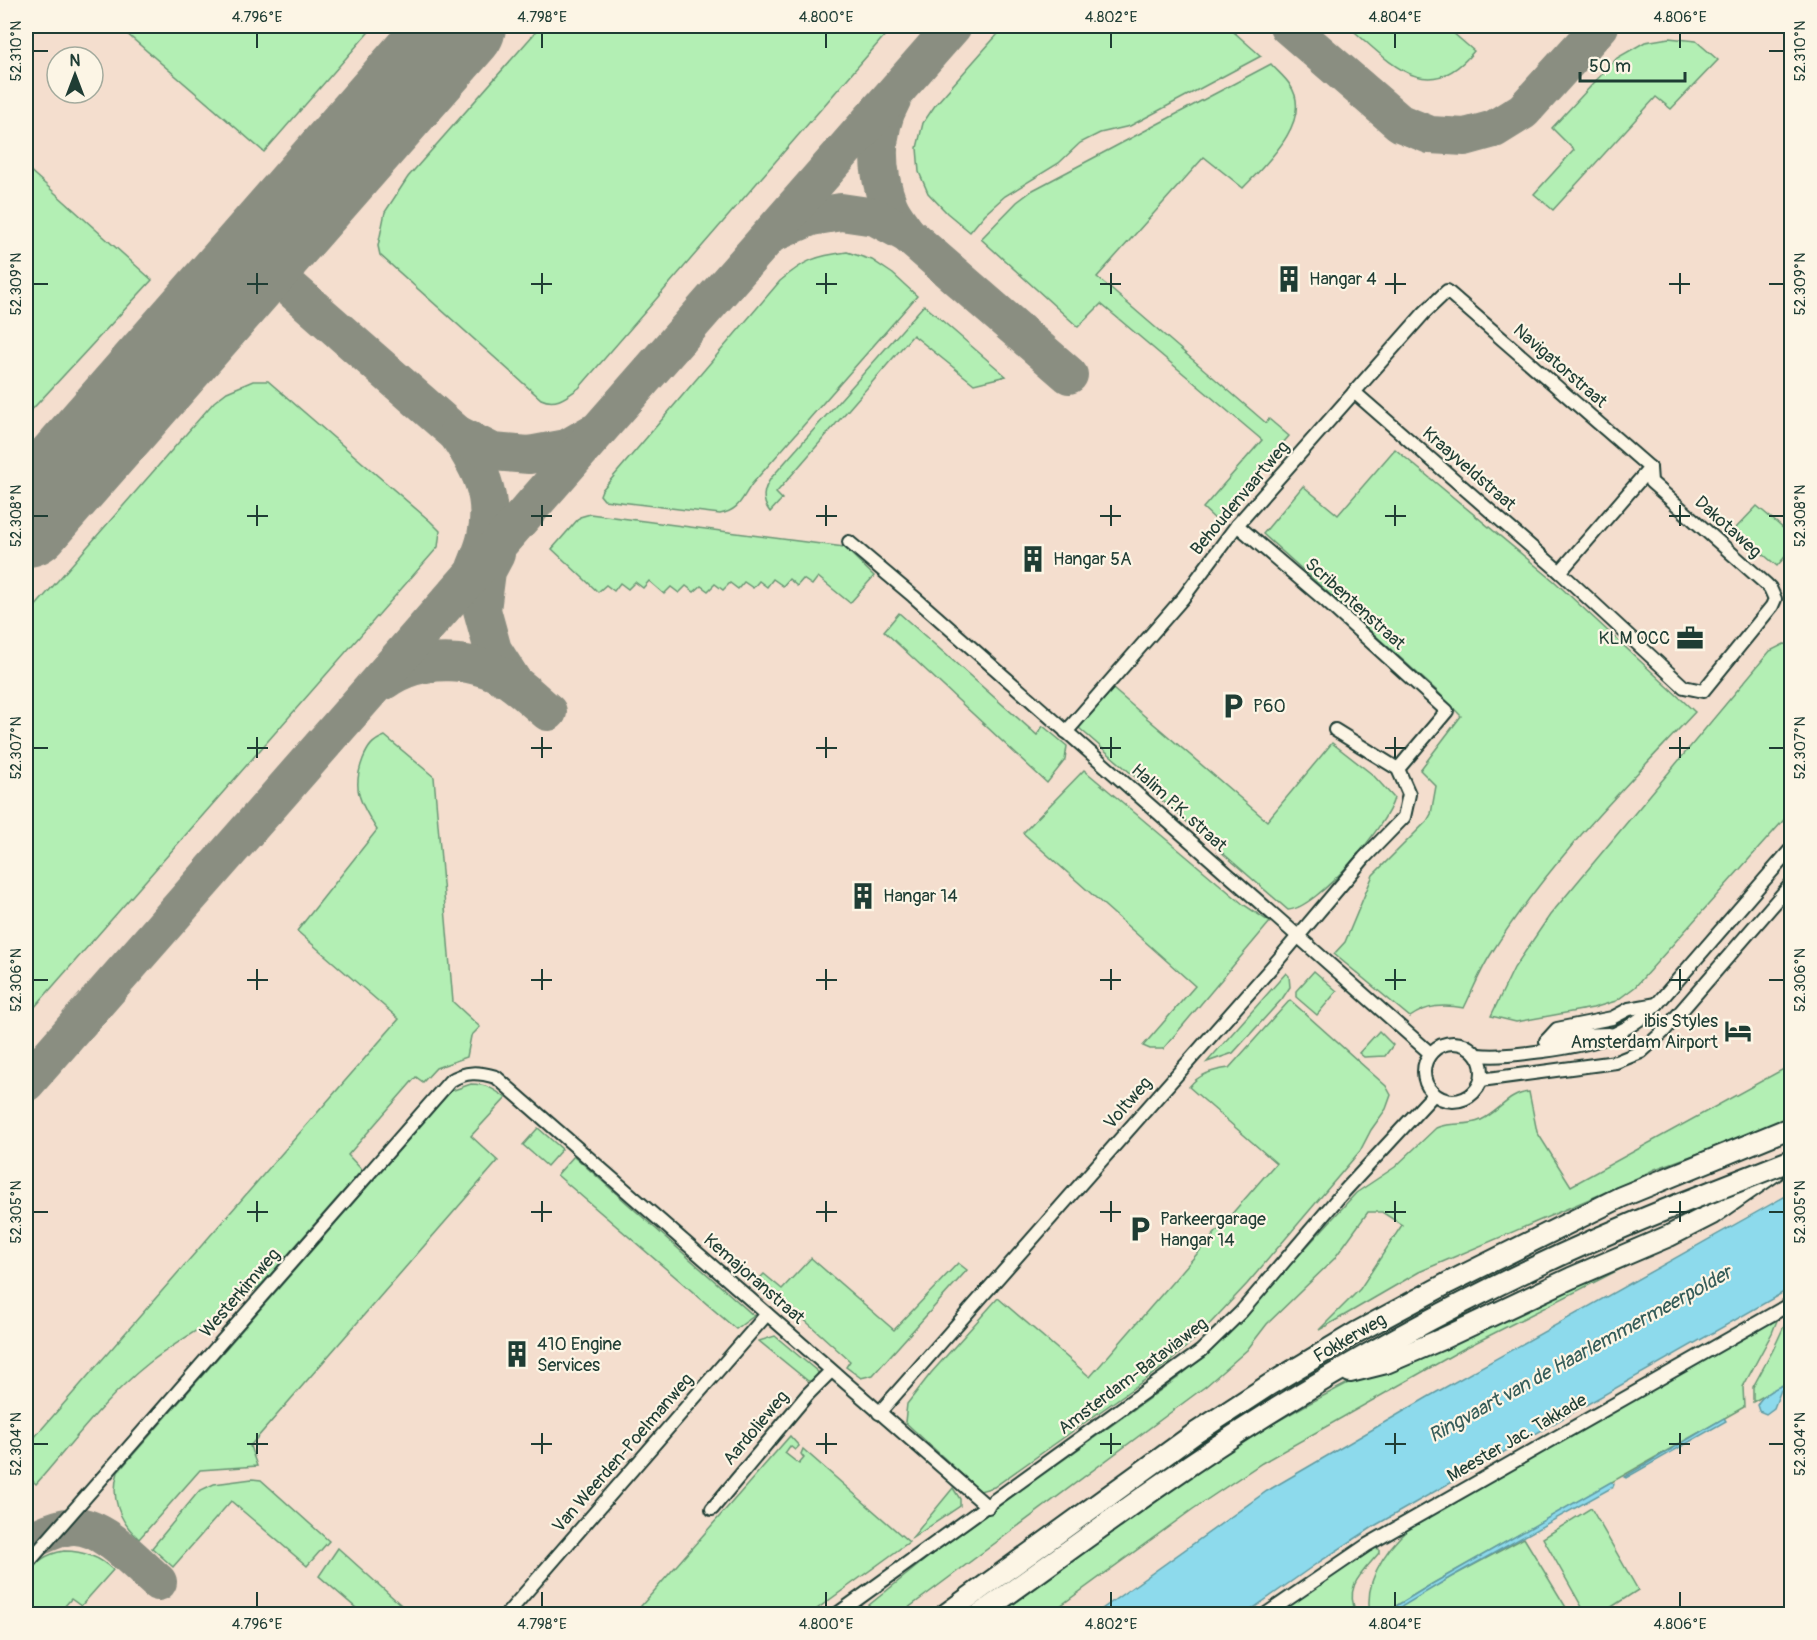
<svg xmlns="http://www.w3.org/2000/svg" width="1817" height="1640" font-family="Pangolin,sans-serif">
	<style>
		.green { fill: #b3efb4; stroke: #699674; stroke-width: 1.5 }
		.water { fill: #8ddaec; stroke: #619ba2; stroke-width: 1.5 }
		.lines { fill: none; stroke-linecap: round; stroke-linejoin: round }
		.taxiway { stroke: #8a8e81; stroke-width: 38 }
		.runway { stroke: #8a8e81; stroke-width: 94 }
		.street-casing { stroke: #1f3d34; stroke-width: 16 }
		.primary-casing { stroke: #1f3d34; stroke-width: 24 }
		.street { stroke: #fcf5e5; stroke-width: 12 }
		.primary { stroke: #fcf5e5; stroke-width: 20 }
		.primary-bridge-casing { stroke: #1f3d34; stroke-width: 24; stroke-linecap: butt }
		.primary-bridge { stroke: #fcf5e5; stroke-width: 20 }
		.ticks { fill: none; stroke: #1f3d34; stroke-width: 2 }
		.labels { text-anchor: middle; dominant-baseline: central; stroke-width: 4.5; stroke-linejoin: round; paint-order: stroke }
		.poi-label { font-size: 18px; fill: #1f3d34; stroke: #fcf5e5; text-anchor: start }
		.street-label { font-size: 18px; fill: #1f3d34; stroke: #fcf5e5 }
		.water-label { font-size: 20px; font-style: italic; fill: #355c59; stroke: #fcf5e5 }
		.neatline { fill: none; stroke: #1f3d34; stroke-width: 2 }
		.ticks-label { font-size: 15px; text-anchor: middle; fill: #1f3d34 }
	</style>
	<rect width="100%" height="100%" fill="#f4dece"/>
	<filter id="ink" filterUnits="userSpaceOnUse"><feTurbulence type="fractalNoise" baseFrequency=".0167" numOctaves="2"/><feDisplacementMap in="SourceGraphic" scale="12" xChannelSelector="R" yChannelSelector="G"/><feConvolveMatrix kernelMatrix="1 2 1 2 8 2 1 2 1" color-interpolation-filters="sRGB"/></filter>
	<g filter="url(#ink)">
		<g class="green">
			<polygon points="118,26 374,26 264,152"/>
			<path d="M 541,26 L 893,26 L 579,388 C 566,397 556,406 541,399 L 380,255 L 378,246 L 385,212 L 408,177 Z"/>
			<polygon points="1005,26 1227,26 1261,56 1130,126 1100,133 1080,143 1059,163 1005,196 985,214 970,232 947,213 928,193 919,172 917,148 923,123 936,104"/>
			<path d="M 1348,26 L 1445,26 L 1474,51 C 1427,109 1389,61 1348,26 Z"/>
			<polygon points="1669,38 1696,41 1718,60 1671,109 1656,97 1553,210 1534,194 1574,150 1552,128 1617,58 1645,42"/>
			<path d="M 1271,64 C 1277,71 1285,77 1290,85 C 1314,120 1265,165 1243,188 L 1204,157 L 1097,277 L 1266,423 L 1269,419 L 1289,436 L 1216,520 L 1203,508 L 1262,440 L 1101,304 L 1078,327 L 981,239 L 1017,202 L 1033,190 Z"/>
			<polygon points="26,167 152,280 26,416"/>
			<path d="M 847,252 L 872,260 L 893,274 L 917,296 L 752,484 C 741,499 740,510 720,514 L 604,500 L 600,495 L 602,490 L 780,281 C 805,260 815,256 847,252 Z"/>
			<path d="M 924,305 L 1006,376 L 974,384 L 913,335 L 776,493 L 782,499 L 770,512 C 761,500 763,490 771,478 Z"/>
			<polygon points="253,381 268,381 430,521 440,531 438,547 26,1017 26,617 214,402 227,392"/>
			<path d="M 1395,449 L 1554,581 L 1695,712 C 1623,789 1547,864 1491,954 C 1480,971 1473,990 1464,1008 C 1444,1004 1427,1005 1410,1017 L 1334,954 L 1345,942 L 1373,875 L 1427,821 L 1431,814 L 1436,786 L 1420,770 L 1461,716 L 1436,690 L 1263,534 L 1303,486 L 1338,515 Z"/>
			<polygon points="1757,506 1791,535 1791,550 1777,566 1737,532 1736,528"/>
			<polygon points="590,514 844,547 874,576 850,603 818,577 812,585 803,579 797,586 789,579 783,586 773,579 767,587 759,581 753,588 744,582 738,589 730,583 723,590 715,584 708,591 701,586 694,592 686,586 679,593 671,587 664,594 649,581 643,588 635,582 628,589 620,583 614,591 606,585 598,592 552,549 580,517"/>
			<polygon points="899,613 1037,735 1043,726 1067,746 1065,760 1047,783 884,631"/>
			<polygon points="1784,644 1792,645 1791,812 1635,987 1616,1001 1593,1008 1516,1022 1491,1016 1514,968 1550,915 1770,651"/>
			<path d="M 1113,689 L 1267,821 L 1332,743 L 1373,775 L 1394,798 C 1387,826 1317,909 1288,910 L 1079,728 Z"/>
			<path d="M 385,736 L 434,777 L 453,1002 L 480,1027 L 471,1036 L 467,1057 L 436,1068 L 423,1082 L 416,1077 L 348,1155 L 362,1170 L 262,1284 C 227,1314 185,1335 149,1363 C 106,1397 72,1443 36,1484 L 26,1475 L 26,1447 L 399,1019 L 297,931 L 377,830 C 361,804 351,790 363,759 C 368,747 372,741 385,736 Z"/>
			<polygon points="1084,770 1244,905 1270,922 1163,1049 1150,1049 1143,1046 1195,986 1023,833"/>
			<polygon points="1314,971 1337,991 1317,1015 1296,997 1296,991"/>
			<polygon points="1286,973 1289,976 1290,987 1282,999 1233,1053 1207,1062"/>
			<path d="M 1290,1000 L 1386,1086 L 1391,1095 L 1386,1109 L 1371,1130 L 1360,1151 L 1247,1284 L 1204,1330 L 1170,1362 L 994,1487 L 980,1491 L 905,1422 L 907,1404 L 931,1373 L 998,1298 L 1090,1377 L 1276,1163 L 1189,1087 C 1199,1074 1213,1070 1229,1068 Z"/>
			<polygon points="1379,1031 1393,1045 1385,1056 1364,1057 1359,1053"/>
			<path d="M 1791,1065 L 1791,1116 L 1730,1142 L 1655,1169 L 1627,1183 L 1419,1272 L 1319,1330 L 1360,1289 L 1402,1225 L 1382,1212 L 1368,1212 L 1334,1259 L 1267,1324 L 1247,1350 L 1206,1386 L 900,1614 L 858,1614 L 932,1554 L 1179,1377 L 1220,1341 L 1356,1193 L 1395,1167 L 1436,1128 C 1450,1121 1467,1127 1481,1120 C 1500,1111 1508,1094 1529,1092 L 1537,1132 L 1571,1186 Z"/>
			<path d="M 471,1084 C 486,1084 494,1089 506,1098 L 471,1136 L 498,1161 L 250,1446 L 257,1466 L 200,1470 L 139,1539 C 119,1521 110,1497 118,1472 L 451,1091 Z"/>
			<polygon points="538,1128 562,1149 547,1166 523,1145"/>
			<polygon points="574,1156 754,1316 736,1329 557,1175"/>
			<polygon points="1646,1256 1463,1349 1262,1463 1193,1509 1049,1614 1000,1614 1176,1485 1247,1439 1304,1406 1348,1383 1456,1341 1603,1268"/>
			<polygon points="811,1258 894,1330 958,1263 967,1270 873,1375 861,1378 846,1367 850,1361 759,1279 764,1274 782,1289"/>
			<polygon points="1791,1311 1791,1382 1783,1385 1753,1402 1753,1387 1773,1350"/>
			<path d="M 1778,1318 L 1772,1333 L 1743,1387 L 1744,1407 L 1432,1584 L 1396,1606 L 1398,1608 L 1451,1577 L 1524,1538 L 1570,1614 L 1392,1614 L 1389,1610 L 1380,1614 L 1370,1614 C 1363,1575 1393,1539 1423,1517 Z"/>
			<polygon points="775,1336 818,1372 816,1381 808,1381 759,1341"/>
			<polygon points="790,1436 799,1446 795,1450 790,1446 785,1453 799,1464 804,1458 801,1454 803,1449 909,1542 810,1614 634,1614"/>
			<polygon points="252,1479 261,1480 329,1541 307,1566 231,1501 173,1567 152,1548 199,1491 214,1484"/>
			<polygon points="953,1488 960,1499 960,1506 911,1539"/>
			<polygon points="1591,1508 1638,1590 1607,1610 1599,1613 1590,1613 1582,1607 1543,1538"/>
			<polygon points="338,1548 411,1614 363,1614 319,1576"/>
			<path d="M 1375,1548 L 1379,1549 L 1379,1553 C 1362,1573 1343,1587 1357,1614 L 1275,1614 Z"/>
			<path d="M 64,1551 C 83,1551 99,1556 113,1570 L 81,1606 L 71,1599 L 58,1614 L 26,1614 L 26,1575 C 38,1561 45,1554 64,1551 Z"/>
		</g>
		<g class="water">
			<polygon points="1791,1193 1791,1288 1376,1525 1316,1564 1245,1614 1095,1614 1267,1491 1428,1397"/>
			<path d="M 1791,1382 L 1791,1386 L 1781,1390 L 1774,1408 L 1766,1414 L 1759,1411 L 1757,1405 C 1763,1393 1779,1386 1791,1382 Z"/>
			<polygon points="1724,1418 1726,1421 1626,1478 1624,1477"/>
			<polygon points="1611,1482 1614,1484 1613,1487 1451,1577 1398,1609 1396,1606 1432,1584"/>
		</g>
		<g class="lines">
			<g class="taxiway">
				<polyline points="1288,26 1400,123 1430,135 1465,137 1494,129 1523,111 1600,26"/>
				<path d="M 892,100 C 874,132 876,173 889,206 C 893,216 901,225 907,234"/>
				<path d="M 285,224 C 276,247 273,264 287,285"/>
				<polyline points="776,232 811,217 841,212 875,217 907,234 1069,375"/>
				<path d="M 227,291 C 250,279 262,271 287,285 L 457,434 C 479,467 495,495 486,536 C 484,547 479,558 475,568"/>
				<polyline points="457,434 493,452 529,455 567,448 591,434"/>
				<polyline points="496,554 487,571 482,610 493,650 514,683"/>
				<path d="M 384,681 C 422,654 479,657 516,685 C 527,693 537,703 548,712"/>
				<polyline points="26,1083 953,26"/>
				<path d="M 26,1543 C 38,1537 60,1526 74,1526 C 104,1526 136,1563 158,1582"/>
			</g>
			<polyline class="runway" points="26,520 459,26"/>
			<defs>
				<g id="street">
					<polyline points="1354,392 1560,572 1684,687 1703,691 1772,606 1775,599 1770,588 1766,584 1651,482 1650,468"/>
					<polyline points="1237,525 1327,602 1447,711 1398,769"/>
					<polyline points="849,542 913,596 1430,1053"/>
					<polyline points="1560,572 1650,468"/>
					<polyline points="1066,732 1183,598 1237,525 1424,313 1447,291 1650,468"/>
					<polyline points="1546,1041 1557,1029 1612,1018 1629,1009 1657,1004"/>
					<polyline points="1546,1041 1580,1035 1609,1034"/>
					<circle cx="1453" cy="1072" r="29"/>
					<path d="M 1478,1055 C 1500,1057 1520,1054 1543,1051 C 1588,1045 1624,1038 1657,1004 L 1792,848"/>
					<polyline points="1481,1080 1616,1062 1641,1052 1663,1032 1792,883"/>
					<polyline points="879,1413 1278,960 1364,858 1404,817 1409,794 1398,769 1335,730"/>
					<polyline points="712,1509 808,1394 831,1371"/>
					<path d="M 26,1565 L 450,1081 C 466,1071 478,1072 496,1077 L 988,1507"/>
					<polyline points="507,1614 767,1314"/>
					<polyline points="837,1614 1201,1351 1241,1312 1339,1197 1434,1094"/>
					<polyline points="1266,1614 1367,1545 1792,1303"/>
				</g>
				<g id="primary">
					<polyline points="1350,1372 1386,1363 1442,1339 1571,1278 1669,1236 1712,1214 1774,1171"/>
					<polyline points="946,1614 1194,1434 1269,1385 1357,1332 1448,1283 1621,1197 1792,1127"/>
					<path d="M 980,1614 C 1075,1547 1168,1476 1266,1415 C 1397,1333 1534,1262 1677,1205"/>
				</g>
			</defs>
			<use href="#street" class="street-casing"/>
			<use href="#primary" class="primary-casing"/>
			<use href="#street" class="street"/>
			<use href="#primary" class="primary"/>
			<defs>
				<polyline id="primary-bridge" points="1677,1205 1792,1160"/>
			</defs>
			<use href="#primary-bridge" class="primary-bridge-casing"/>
			<use href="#primary-bridge" class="primary-bridge"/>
		</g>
	</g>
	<path class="ticks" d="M 257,33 L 257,48M 542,33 L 542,48M 826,33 L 826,48M 1111,33 L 1111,48M 1395,33 L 1395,48M 1680,33 L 1680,48M 33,51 L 48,51M 1769,51 L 1784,51M 257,273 L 257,294M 542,273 L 542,294M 826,273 L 826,294M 1111,273 L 1111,294M 1395,273 L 1395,294M 1680,273 L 1680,294M 33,284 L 48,284M 247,284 L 268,284M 531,284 L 552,284M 816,284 L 837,284M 1100,284 L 1121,284M 1385,284 L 1406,284M 1669,284 L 1690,284M 1769,284 L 1784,284M 257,505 L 257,526M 542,505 L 542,526M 826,505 L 826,526M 1111,505 L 1111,526M 1395,505 L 1395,526M 1680,505 L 1680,526M 33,516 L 48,516M 247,516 L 268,516M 531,516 L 552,516M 816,516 L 837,516M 1100,516 L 1121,516M 1385,516 L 1406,516M 1669,516 L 1690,516M 1769,516 L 1784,516M 257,737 L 257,758M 542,737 L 542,758M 826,737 L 826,758M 1111,737 L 1111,758M 1395,737 L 1395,758M 1680,737 L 1680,758M 33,748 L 48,748M 247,748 L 268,748M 531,748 L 552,748M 816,748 L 837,748M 1100,748 L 1121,748M 1385,748 L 1406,748M 1669,748 L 1690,748M 1769,748 L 1784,748M 257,969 L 257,990M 542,969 L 542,990M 826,969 L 826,990M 1111,969 L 1111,990M 1395,969 L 1395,990M 1680,969 L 1680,990M 33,980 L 48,980M 247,980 L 268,980M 531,980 L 552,980M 816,980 L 837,980M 1100,980 L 1121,980M 1385,980 L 1406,980M 1669,980 L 1690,980M 1769,980 L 1784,980M 257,1201 L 257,1222M 542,1201 L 542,1222M 826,1201 L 826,1222M 1111,1201 L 1111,1222M 1395,1201 L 1395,1222M 1680,1201 L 1680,1222M 33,1212 L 48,1212M 247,1212 L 268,1212M 531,1212 L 552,1212M 816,1212 L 837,1212M 1100,1212 L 1121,1212M 1385,1212 L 1406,1212M 1669,1212 L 1690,1212M 1769,1212 L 1784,1212M 257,1433 L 257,1454M 542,1433 L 542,1454M 826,1433 L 826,1454M 1111,1433 L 1111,1454M 1395,1433 L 1395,1454M 1680,1433 L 1680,1454M 33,1444 L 48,1444M 247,1444 L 268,1444M 531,1444 L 552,1444M 816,1444 L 837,1444M 1100,1444 L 1121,1444M 1385,1444 L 1406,1444M 1669,1444 L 1690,1444M 1769,1444 L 1784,1444M 257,1592 L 257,1607M 542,1592 L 542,1607M 826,1592 L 826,1607M 1111,1592 L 1111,1607M 1395,1592 L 1395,1607M 1680,1592 L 1680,1607"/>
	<defs>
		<symbol id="building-bare" viewBox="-9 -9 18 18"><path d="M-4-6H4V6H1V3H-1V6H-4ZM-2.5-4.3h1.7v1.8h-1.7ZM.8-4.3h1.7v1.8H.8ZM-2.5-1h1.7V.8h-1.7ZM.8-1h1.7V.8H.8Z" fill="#1f3d34" stroke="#fcf5e5" stroke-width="2.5" paint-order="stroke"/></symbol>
		<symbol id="office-bare" viewBox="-9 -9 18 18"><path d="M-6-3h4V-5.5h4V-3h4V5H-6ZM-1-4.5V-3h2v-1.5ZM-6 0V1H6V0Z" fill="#1f3d34" stroke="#fcf5e5" stroke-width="2.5" paint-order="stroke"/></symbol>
		<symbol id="parking-bare" viewBox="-9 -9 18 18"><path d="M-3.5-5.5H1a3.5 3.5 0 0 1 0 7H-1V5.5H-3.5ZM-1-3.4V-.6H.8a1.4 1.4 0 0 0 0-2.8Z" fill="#1f3d34" stroke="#fcf5e5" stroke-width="2.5" paint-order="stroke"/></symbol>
		<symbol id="hotel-bare" viewBox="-9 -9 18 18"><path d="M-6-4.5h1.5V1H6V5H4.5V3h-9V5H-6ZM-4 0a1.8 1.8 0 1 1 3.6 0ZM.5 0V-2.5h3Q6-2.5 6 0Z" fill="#1f3d34" stroke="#fcf5e5" stroke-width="2.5" paint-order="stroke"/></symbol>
	</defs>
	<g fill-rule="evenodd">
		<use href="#building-bare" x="1270" y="260" width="38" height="38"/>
		<use href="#building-bare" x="1014" y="540" width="38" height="38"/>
		<use href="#office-bare" x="1671" y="619" width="38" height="38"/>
		<use href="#parking-bare" x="1214" y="687" width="38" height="38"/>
		<use href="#building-bare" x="844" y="877" width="38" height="38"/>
		<use href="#hotel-bare" x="1719" y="1012" width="38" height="38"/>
		<use href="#parking-bare" x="1121" y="1210" width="38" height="38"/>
		<use href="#building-bare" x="498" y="1335" width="38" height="38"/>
	</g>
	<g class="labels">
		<g class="poi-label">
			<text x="1309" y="279">Hangar 4</text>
			<text x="1053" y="559">Hangar 5A</text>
			<text x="1670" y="638" text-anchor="end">KLM OCC</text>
			<text x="1253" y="706">P60</text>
			<text x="883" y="896">Hangar 14</text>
			<text x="1718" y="1021" text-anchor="end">ibis Styles<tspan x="1718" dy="21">Amsterdam Airport</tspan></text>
			<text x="1160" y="1219">Parkeergarage<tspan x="1160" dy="21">Hangar 14</tspan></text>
			<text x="537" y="1344">410 Engine<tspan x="537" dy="21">Services</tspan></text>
		</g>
		<g class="street-label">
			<text transform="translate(1560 366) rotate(41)">Navigatorstraat</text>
			<text transform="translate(1469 469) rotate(41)">Kraayveldstraat</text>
			<text transform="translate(1240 498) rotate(-50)">Behoudenvaartweg</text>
			<text transform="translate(1728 527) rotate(42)">Dakotaweg</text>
			<text transform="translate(1355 604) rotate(42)">Scribentenstraat</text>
			<text transform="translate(1179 808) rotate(42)">Halim P.K. straat</text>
			<text transform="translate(1128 1103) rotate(-49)">Voltweg</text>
			<text transform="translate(754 1279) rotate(41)">Kemajoranstraat</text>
			<text transform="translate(240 1293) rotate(-49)">Westerkimweg</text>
			<text transform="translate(1350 1338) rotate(-30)">Fokkerweg</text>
			<text transform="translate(1133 1376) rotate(-37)">Amsterdam-Bataviaweg</text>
			<text transform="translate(756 1428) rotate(-50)">Aardolieweg</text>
			<text transform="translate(1517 1438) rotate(-30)">Meester Jac. Takkade</text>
			<text transform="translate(623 1453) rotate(-49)">Van Weerden-Poelmanweg</text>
		</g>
		<g class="water-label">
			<text transform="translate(1580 1354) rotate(-29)">Ringvaart van de Haarlemmermeerpolder</text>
		</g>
	</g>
	<rect width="1817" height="1640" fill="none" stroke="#fcf5e5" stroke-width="66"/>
	<g transform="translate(75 75)"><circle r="28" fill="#fcf5e5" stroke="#a4ab9e" stroke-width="1.5"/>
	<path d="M0-4.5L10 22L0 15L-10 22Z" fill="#1f3d34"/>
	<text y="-9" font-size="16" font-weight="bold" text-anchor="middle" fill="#1f3d34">N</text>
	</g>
	<path d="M1580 72v9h105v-9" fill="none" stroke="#1f3d34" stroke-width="3"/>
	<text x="1589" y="72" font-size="18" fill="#1f3d34" stroke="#fcf5e5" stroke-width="4.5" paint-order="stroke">50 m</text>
	<rect x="33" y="33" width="1751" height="1574" class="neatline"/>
	<g class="ticks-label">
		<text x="257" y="22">4.796°E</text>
		<text x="542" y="22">4.798°E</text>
		<text x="826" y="22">4.800°E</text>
		<text x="1111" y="22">4.802°E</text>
		<text x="1395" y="22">4.804°E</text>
		<text x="1680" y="22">4.806°E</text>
		<text transform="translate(16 51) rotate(-90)" y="5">52.310°N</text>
		<text transform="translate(1800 51) rotate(-90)" y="5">52.310°N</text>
		<text transform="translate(16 284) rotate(-90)" y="5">52.309°N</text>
		<text transform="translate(1800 284) rotate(-90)" y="5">52.309°N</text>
		<text transform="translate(16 516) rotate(-90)" y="5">52.308°N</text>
		<text transform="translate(1800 516) rotate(-90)" y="5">52.308°N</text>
		<text transform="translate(16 748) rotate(-90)" y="5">52.307°N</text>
		<text transform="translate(1800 748) rotate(-90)" y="5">52.307°N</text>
		<text transform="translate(16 980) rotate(-90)" y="5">52.306°N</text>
		<text transform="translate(1800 980) rotate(-90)" y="5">52.306°N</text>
		<text transform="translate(16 1212) rotate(-90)" y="5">52.305°N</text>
		<text transform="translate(1800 1212) rotate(-90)" y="5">52.305°N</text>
		<text transform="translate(16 1444) rotate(-90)" y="5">52.304°N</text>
		<text transform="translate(1800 1444) rotate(-90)" y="5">52.304°N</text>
		<text x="257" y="1629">4.796°E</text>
		<text x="542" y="1629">4.798°E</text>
		<text x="826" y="1629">4.800°E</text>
		<text x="1111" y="1629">4.802°E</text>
		<text x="1395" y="1629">4.804°E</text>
		<text x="1680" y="1629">4.806°E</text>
	</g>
</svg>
